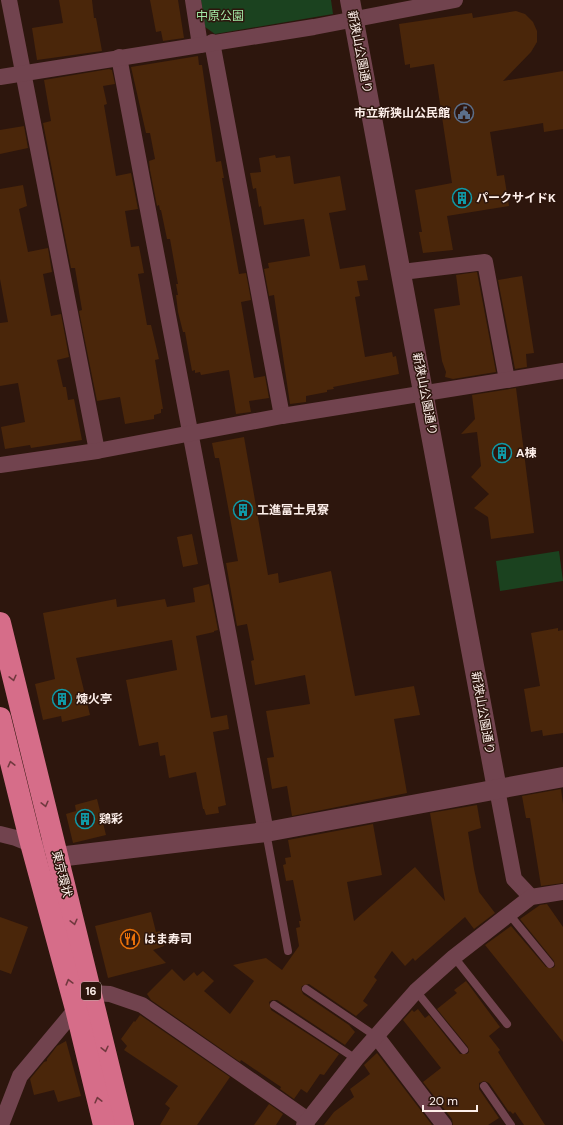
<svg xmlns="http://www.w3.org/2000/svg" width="563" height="1125" font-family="'DM Sans','Noto Sans JP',sans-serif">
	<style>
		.green { fill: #1b421f }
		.building { fill: #4a260a }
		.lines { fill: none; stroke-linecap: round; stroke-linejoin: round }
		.service { stroke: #71434e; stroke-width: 8 }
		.minor { stroke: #71434e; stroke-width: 16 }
		.tertiary { stroke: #71434e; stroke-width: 20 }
		.trunk { stroke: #d66d89; stroke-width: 22 }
		.oneway { stroke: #71393f }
		.labels { text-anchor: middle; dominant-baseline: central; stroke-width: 3; stroke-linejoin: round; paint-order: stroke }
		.shield { fill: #2d160d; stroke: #bfaea8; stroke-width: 1 }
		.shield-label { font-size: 11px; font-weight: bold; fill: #fdefea }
		.park-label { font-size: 12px; fill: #a2e8a6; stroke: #2d160d }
		.street-label { font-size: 12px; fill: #fdefea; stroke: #2d160d }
		.poi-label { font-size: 12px; font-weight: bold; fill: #fdefea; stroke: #2d160d; text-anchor: start }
	</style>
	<rect width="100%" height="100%" fill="#2d160d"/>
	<g class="green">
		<polygon points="201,0 331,0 333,14 215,34 205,27"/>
		<polygon points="559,551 563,581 500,591 496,561"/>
	</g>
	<g class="building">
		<polygon points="59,0 92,0 94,18 96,18 102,51 37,60 32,28 63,23"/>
		<polygon points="150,0 178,0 184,38 163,41 161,31 156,32"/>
		<polygon points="516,11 525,14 533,22 537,31 537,42 531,52 503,81 563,71 563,129 544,132 543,123 490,132 497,176 504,175 509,206 447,216 453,250 423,253 419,232 422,232 415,190 452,183 434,64 410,68 410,64 405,65 399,24 472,13 473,18"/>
		<polygon points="198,56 199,65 202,65 216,162 221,161 224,178 222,178 239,274 246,273 251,300 241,302 254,378 265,376 269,398 249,401 251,412 236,414 229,370 201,375 200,372 195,373 195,370 192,371 185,332 183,332 178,312 176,295 178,295 176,284 178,284 170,239 167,239 161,210 160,210 159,205 157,206 150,170 149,161 155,159 150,133 146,133 131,67"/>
		<polygon points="109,69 112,70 115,84 103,86 107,104 104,105 116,176 131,173 138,209 125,211 131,247 139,246 144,273 138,274 147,325 151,325 159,359 155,360 163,409 161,409 161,413 154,415 154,419 125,424 120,397 97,401 79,311 82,310 75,268 71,268 43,123 51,121 44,80"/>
		<polygon points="24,126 28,148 0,154 0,130"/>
		<polygon points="275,155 276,158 290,156 294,184 340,176 346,210 329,213 340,269 365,265 368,280 357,281 360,296 355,297 365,357 392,352 393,357 396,356 399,374 333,387 334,389 327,390 327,392 306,396 306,402 290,404 274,295 269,296 264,269 269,268 268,263 310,256 304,219 264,225 261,206 259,207 256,188 253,189 250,173 261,172 259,158"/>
		<polygon points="23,185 27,206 19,209 28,252 48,248 52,272 43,274 51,316 61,314 69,357 57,360 63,387 66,387 68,400 74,399 82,440 31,448 30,445 5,449 1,427 25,422 18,383 0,386 0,323 8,322 0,279 0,189"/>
		<polygon points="477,272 496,372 453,379 445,377 446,372 442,361 434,309 460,305 456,275"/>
		<polygon points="522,276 534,353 526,354 527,367 515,369 498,280"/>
		<polygon points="516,388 534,533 491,539 488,517 474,508 489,494 471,477 481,466 477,432 461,434 475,419 472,395"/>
		<polygon points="244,437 268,575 278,573 279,583 331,571 355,696 414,686 420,715 394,719 407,793 292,816 287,786 272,789 267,758 274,757 266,711 310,704 305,675 255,685 251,661 254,660 247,624 237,626 226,563 238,561 219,458 215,458 212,443"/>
		<polygon points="192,534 198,564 183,567 177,537"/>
		<polygon points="209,584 218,630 214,631 214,632 196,636 211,718 227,715 229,729 213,732 226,805 218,807 219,813 206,815 204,809 203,809 196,772 169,778 165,755 160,756 158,742 139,746 126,680 177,670 172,640 76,658 90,715 62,722 61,716 43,720 35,684 55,679 43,613 116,599 117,607 165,599 167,607 195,602 193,588"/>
		<polygon points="558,628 558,631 563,630 563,733 543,736 542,730 531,732 524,689 540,686 531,633"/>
		<polygon points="561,789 563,804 563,883 541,886 530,818 526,818 522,796"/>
		<polygon points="97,799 106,835 73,843 66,814 76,811 75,805"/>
		<polygon points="477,805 481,828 468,832 474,869 479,892 495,913 474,929 465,917 415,961 413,958 405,966 392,951 374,977 377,980 363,1001 368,1005 356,1016 309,984 302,986 301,989 303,994 349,1025 355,1032 345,1045 277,1000 272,1000 269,1002 271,1010 339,1054 324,1075 320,1074 307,1093 301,1089 294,1099 280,1089 281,1087 241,1060 240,1062 151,1000 147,994 172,969 184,981 194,972 197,976 203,971 214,981 204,991 230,1014 254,981 233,965 266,958 282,970 299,946 296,928 300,927 299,921 301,921 293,880 286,881 283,865 286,864 285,858 291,857 288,840 373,824 382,875 347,882 354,921 415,867 445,901 430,813"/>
		<polygon points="547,904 563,927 563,1042 485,945 511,926 546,967 553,968 555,966 554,961 520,919 540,905"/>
		<polygon points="151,912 156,932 160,931 164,946 153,950 166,963 108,978 95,926"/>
		<polygon points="0,917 28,927 11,974 0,970"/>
		<polygon points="466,981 500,1027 489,1036 500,1050 498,1052 545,1125 524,1125 515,1112 513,1114 510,1111 509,1112 489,1083 484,1081 479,1083 479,1089 499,1118 488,1125 453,1125 452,1119 423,1082 441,1068 403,1020 412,1010 414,1012 418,1009 425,1018 429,1015 460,1054 467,1054 469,1052 468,1047 437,1009 457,993 454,990"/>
		<polygon points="140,1015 230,1077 197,1125 160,1125 170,1108 165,1104 178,1086 124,1050 127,1046 121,1039 134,1021 135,1022"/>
		<polygon points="66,1041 81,1096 58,1102 54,1090 34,1095 30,1079 44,1062 47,1061 47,1059 57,1046"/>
		<polygon points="377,1053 432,1125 324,1125 334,1112 354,1097 350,1089 370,1074 364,1065"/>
		<polygon points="269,1104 283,1114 276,1125 254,1125"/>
	</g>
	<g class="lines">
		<g class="service">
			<polyline points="266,832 288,951"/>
			<polyline points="509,914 550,964"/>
			<polyline points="454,957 507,1024"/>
			<polyline points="306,989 377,1037"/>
			<polyline points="416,991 464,1050"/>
			<polyline points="274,1005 356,1059"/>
			<polyline points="484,1086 511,1125"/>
		</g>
		<g class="minor">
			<polyline points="9,0 97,451"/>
			<polyline points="193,0 200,45"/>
			<polyline points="212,42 282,416"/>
			<polyline points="119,57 266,832"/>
			<polyline points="0,77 314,27 455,0"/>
			<polyline points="402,272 485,262 507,380"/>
			<polyline points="0,465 97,451 282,416 563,371"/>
			<polyline points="497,789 514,879 531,897"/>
			<polyline points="0,834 16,838 38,847"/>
			<polyline points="91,993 110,994 142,1005 308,1120"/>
			<polyline points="377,1037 444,1125"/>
			<polyline points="1,1125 20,1076 76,1009"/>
			<polyline points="304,1125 356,1059 416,991 454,957 531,897 563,892"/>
		</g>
		<g class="tertiary">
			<polyline points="350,0 497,789"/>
			<polyline points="58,857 266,832 563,777"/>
		</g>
		<g class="trunk">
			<polyline points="0,623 123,1125"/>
			<polyline points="0,718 31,843 76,1009 104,1125"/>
		</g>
	</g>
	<defs><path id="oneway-chevron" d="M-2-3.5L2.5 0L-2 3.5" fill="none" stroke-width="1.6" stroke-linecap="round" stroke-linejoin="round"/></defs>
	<g class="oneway">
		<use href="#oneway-chevron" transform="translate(13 678) rotate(76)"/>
		<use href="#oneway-chevron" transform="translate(11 764) rotate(-104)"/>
		<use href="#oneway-chevron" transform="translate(45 804) rotate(76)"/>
		<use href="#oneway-chevron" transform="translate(74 922) rotate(76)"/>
		<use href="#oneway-chevron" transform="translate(69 982) rotate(-105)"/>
		<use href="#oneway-chevron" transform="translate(105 1049) rotate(77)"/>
		<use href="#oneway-chevron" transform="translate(98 1100) rotate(-104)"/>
	</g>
	<defs>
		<symbol id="civic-ring" viewBox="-11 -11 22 22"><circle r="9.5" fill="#2d160d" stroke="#5c6f8a" stroke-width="1.5"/><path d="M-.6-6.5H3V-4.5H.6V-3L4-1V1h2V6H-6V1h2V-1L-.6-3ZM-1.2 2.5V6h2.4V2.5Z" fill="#5c6f8a"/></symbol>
		<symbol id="building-ring" viewBox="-11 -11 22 22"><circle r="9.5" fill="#2d160d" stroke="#0f9aa8" stroke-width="1.5"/><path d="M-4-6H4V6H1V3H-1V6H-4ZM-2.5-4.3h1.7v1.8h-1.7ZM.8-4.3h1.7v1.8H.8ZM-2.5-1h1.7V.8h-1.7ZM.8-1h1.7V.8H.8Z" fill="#0f9aa8"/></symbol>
		<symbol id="restaurant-ring" viewBox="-11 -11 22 22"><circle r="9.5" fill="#2d160d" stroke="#e8710a" stroke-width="1.5"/><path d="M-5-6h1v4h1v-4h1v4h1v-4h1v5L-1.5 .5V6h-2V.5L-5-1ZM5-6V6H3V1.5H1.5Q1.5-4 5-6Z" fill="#e8710a"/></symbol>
	</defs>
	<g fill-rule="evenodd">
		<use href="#civic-ring" x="453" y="102" width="22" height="22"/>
		<use href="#building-ring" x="451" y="187" width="22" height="22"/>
		<use href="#building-ring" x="491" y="442" width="22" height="22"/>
		<use href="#building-ring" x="232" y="499" width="22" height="22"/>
		<use href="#building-ring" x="51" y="688" width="22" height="22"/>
		<use href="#building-ring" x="74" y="808" width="22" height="22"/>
		<use href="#restaurant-ring" x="119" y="928" width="22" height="22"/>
	</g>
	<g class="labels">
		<rect class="shield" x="81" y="982" width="20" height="18" rx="3"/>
		<g class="shield-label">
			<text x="91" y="991">16</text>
		</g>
		<g class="park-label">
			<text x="220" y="16">中原公園</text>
		</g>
		<g class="street-label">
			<text transform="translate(360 52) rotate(79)">新狭山公園通り</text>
			<text transform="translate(425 394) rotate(79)">新狭山公園通り</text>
			<text transform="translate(483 713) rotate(80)">新狭山公園通り</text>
			<text transform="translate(62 874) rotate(76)">東京環状</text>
		</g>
		<g class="poi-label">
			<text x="450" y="113" text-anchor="end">市立新狭山公民館</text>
			<text x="476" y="198">パークサイドK</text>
			<text x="516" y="453">A棟</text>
			<text x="257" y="510">工進富士見寮</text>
			<text x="76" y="699">煉火亭</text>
			<text x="99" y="819">鶏彩</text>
			<text x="144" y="939">はま寿司</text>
		</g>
	</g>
	<path d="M423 1105v6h54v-6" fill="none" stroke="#fdefea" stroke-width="2"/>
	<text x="429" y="1105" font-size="12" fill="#fdefea" stroke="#2d160d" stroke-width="3" paint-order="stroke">20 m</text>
</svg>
